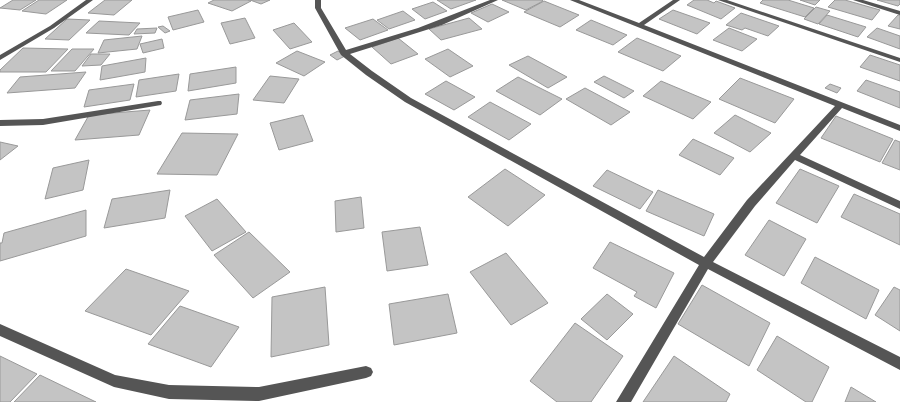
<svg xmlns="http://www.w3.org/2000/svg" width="900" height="402" font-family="'Space Grotesk',sans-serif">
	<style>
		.building { fill: #c4c4c4; stroke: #999 }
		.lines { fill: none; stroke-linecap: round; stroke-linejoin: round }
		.minor { fill: #555; fill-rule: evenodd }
	</style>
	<rect width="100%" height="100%" fill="#fff"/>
	<g class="building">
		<polygon points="13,0 36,0 20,10 0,8"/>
		<polygon points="39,0 67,0 46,14 22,11"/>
		<polygon points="105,0 132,0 114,15 88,13"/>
		<polygon points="214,0 247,0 251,1 232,11 208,3"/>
		<polygon points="250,0 270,0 261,4"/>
		<polygon points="437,0 476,0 451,9"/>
		<polygon points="502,0 542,0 543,1 526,10"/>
		<polygon points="694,0 707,0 714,3 716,1 735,8 721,19 687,5"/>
		<polygon points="763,0 788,0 814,8 805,17 760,3"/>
		<polygon points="800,0 820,0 815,5"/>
		<polygon points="835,0 845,0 880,10 872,20 828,7"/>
		<polygon points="877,0 900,0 900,4 898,6"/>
		<polygon points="544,1 579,15 560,27 524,12"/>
		<polygon points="433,2 447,11 425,19 412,9"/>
		<polygon points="492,4 509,12 488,22 471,13"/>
		<polygon points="816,7 830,11 818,24 804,19"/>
		<polygon points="198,10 204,22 173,30 168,17"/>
		<polygon points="673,10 710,23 697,34 659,19"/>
		<polygon points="403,11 415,20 389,29 377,20"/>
		<polygon points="741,13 779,26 768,36 745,28 742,30 726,25"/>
		<polygon points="827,15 866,27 858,37 819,24"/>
		<polygon points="898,15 900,15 900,29 888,26"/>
		<polygon points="245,18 255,38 230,44 221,23"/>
		<polygon points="469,18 482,29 441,40 429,29"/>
		<polygon points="67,19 90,20 69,40 45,39"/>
		<polygon points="373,19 388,30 360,40 345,28"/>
		<polygon points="591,20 627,35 613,45 576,30"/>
		<polygon points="99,21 140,23 129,35 86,33"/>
		<polygon points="294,23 312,42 290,49 273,30"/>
		<polygon points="163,26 170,31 165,33 158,27"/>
		<polygon points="157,28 155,33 134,34 137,29"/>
		<polygon points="729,28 757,39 742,51 713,40"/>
		<polygon points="877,28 900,36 900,49 867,37"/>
		<polygon points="142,36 137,49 98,53 104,40"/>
		<polygon points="398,38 418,54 391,64 372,47"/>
		<polygon points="637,38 681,56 663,71 618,52"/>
		<polygon points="162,39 164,48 143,53 140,44"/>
		<polygon points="23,48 68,49 46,72 0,72 0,70"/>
		<polygon points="72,49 94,49 75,71 51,71"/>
		<polygon points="448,49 473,66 450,77 425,59"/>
		<polygon points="297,51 325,62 304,76 276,63"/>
		<polygon points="338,51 345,56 337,60 330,55"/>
		<polygon points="91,54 110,54 101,65 82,66"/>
		<polygon points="870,55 900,65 900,81 860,67"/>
		<polygon points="528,56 567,77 548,88 509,65"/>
		<polygon points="146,58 145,72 100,80 102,66"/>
		<polygon points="236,67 236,83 188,91 190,74"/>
		<polygon points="86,72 75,88 7,93 20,77"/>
		<polygon points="179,74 176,91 136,97 139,80"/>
		<polygon points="270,76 299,79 284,103 253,100"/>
		<polygon points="604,76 634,91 624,98 594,82"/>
		<polygon points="518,77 562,99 540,115 496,91"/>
		<polygon points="740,78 794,99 775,123 719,99"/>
		<polygon points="866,80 900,92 900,108 857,91"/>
		<polygon points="446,81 475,97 454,110 425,94"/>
		<polygon points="661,81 711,102 693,119 643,96"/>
		<polygon points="134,84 130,100 84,107 89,90"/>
		<polygon points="830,84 841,88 837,93 825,88"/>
		<polygon points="585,88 630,112 611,125 566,99"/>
		<polygon points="239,94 237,114 185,120 190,100"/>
		<polygon points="490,102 531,124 509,140 468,117"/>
		<polygon points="150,110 139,135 75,140 89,115"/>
		<polygon points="303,115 313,141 279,150 270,123"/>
		<polygon points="735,115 771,133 750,152 714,133"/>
		<polygon points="836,116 893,139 880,162 821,138"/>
		<polygon points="182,133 238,134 217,175 157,174"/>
		<polygon points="693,139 734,158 720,175 679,155"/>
		<polygon points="895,140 900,142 900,170 882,163"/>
		<polygon points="0,142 18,146 0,160"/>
		<polygon points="89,160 83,190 45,199 53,168"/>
		<polygon points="505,169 545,195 508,226 468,197"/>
		<polygon points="800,169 839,186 817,223 776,203"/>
		<polygon points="607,170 653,192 640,209 593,186"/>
		<polygon points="170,190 165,218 104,228 112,199"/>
		<polygon points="658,190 714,214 704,236 646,211"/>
		<polygon points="854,194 900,214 900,245 841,217"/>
		<polygon points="361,197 364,228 336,232 335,201"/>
		<polygon points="217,199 246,232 212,251 185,216"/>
		<polygon points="86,210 86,236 0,261 0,243 2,243 4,233"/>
		<polygon points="769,220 806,239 784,276 745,255"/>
		<polygon points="420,227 428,265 387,271 382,232"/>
		<polygon points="249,232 290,272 253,298 214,255"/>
		<polygon points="610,242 674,273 656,308 634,296 637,292 593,268"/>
		<polygon points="506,253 548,303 511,325 470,272"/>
		<polygon points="815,257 879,290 866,319 801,283"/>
		<polygon points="126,269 189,291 151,335 85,311"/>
		<polygon points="702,285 770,323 749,366 678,324"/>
		<polygon points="325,287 329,345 271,357 272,297"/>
		<polygon points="894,287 900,290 900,331 875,315"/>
		<polygon points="448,294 457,333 394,345 389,304"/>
		<polygon points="607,294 633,314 607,340 581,319"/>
		<polygon points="180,306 239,327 211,367 148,344"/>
		<polygon points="575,323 623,356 591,402 557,402 530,381"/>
		<polygon points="777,336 829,367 812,402 806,402 757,370"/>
		<polygon points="0,356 37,374 10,402 0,402"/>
		<polygon points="674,356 730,394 726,402 643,402"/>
		<polygon points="40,375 96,402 14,402"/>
		<polygon points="851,387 876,402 845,402"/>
	</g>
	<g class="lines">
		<g class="minor">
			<polygon points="86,0 93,0 54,28 0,60 0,55 50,26"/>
			<polygon points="315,0 321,0 321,8 346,50 418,28 490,0 498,0 442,25 350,54 372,71 411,98 704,257 747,200 835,106 570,0 579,0 639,23 673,0 680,0 644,25 900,125 900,131 842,108 800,155 900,201 900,209 795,160 755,206 713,262 900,357 900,370 708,269 631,402 616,402 699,265 405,102 366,75 341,55 315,8"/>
			<polygon points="718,0 727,0 900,58 900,62"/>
			<polygon points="853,0 863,0 900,11 900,15"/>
			<polygon points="158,101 161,101 162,103 161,105 43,125 0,126 0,120 43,119"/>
			<polygon points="0,324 115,375 169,385 259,387 366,366 371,368 373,372 371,376 366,378 259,401 169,399 114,387 0,336"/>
		</g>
	</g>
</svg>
